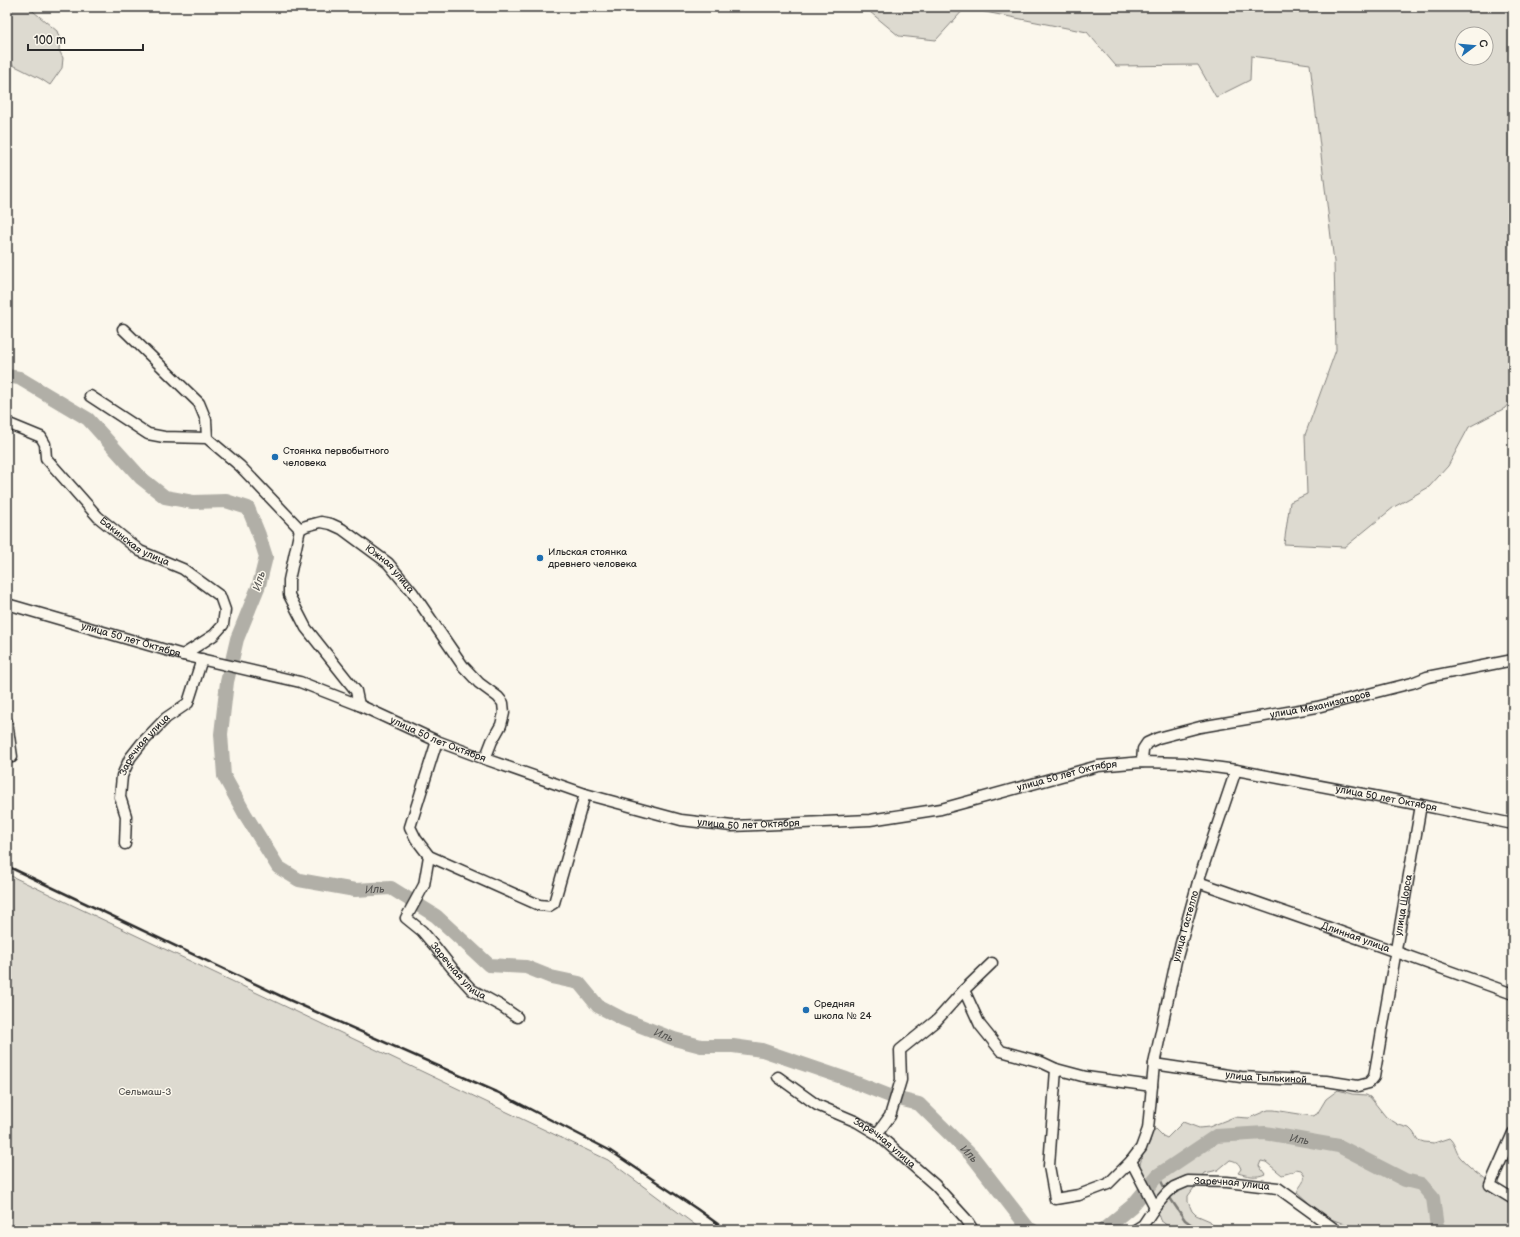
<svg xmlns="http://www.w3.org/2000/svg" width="1520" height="1237" font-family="'Balsamiq Sans',sans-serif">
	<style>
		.green { fill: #dddad0; stroke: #84827e; fill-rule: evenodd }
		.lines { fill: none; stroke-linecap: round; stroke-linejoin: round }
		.stream { stroke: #7b7a75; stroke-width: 2.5 }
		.river { stroke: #b1afa7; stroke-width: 14 }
		.minor-casing { stroke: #2b2b2b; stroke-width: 13 }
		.minor { stroke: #fbf7ec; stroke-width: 10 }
		.rail { stroke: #2b2b2b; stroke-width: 2.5 }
		.poi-dot { fill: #1f6fb2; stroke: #fbf7ec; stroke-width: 1.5 }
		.labels { text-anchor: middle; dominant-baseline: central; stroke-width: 3; stroke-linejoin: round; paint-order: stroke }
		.poi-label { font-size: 10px; fill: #2b2b2b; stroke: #fbf7ec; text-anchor: start }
		.street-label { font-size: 10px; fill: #2b2b2b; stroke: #fbf7ec }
		.park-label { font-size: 10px; fill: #585754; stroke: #fbf7ec }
		.water-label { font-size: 11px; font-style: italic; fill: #5a5956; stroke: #fbf7ec }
	</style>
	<rect width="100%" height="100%" fill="#fbf7ec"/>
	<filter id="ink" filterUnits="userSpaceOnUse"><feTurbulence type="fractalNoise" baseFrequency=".025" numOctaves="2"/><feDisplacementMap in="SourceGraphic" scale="8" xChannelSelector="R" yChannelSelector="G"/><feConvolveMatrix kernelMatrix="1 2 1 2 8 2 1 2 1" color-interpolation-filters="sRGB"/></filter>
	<g filter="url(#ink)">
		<g class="green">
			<polygon points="7,7 28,7 57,31 60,40 59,50 63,58 62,68 50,85 41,79 7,62"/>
			<path d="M 864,7 L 1513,7 L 1513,397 L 1505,408 L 1469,427 L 1448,466 L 1429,487 L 1394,507 L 1345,547 L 1284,544 L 1290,502 L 1307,494 L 1305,435 L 1336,350 L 1334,262 L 1310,64 L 1251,56 L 1250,80 L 1216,97 L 1198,65 L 1116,66 L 1087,32 L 965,8 L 936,40 L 899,36 ZM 1462,34 L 1486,34 L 1486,58 L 1462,58 Z"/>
			<polygon points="7,874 608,1160 702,1230 7,1230"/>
			<path d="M 1338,1090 L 1352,1094 L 1366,1095 L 1370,1097 L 1386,1117 L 1399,1125 L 1409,1128 L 1413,1132 L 1418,1140 L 1424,1142 L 1434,1143 L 1449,1138 C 1455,1143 1455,1151 1460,1157 C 1476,1175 1492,1183 1513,1194 L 1513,1230 L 1370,1230 L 1347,1225 L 1323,1216 L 1297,1192 C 1301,1183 1309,1179 1301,1170 L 1296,1169 L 1292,1172 L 1282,1175 L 1266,1162 L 1261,1161 L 1259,1166 L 1265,1174 C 1257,1178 1247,1176 1238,1173 L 1241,1169 C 1239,1163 1236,1161 1230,1160 L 1218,1170 L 1205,1173 L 1188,1196 L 1188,1202 L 1192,1211 L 1196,1215 L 1210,1221 L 1216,1230 L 1173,1230 L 1160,1220 L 1153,1200 L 1139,1167 L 1144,1151 L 1150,1142 L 1152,1132 L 1156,1129 L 1163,1136 L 1167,1138 L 1183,1122 L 1199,1128 L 1209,1127 L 1234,1117 L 1249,1118 L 1268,1110 L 1274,1110 L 1312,1116 L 1317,1114 L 1326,1099 Z"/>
		</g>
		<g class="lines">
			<g class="stream">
				<polyline points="1158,1175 1166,1191"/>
				<polyline points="1168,1195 1185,1220 1199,1230"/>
			</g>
			<g class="river">
				<path id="s1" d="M 7,376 L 19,378 L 88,419 L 141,478 L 165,497 L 193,502 L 226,501 L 248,508 L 259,535 L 266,557 L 259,585 L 237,639 L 227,682 L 221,734 L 224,776 L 245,814 L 278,867 L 299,880 L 355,890 L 391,888 L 436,916 L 489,965 L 526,967 L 551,977 L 579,983 L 598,1006 L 623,1019 L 674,1039 L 701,1046 L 733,1046 L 762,1050 L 844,1078 L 895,1098 L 919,1104 L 973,1157 L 1029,1229 L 1032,1230"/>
				<path id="s2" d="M 1103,1230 L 1132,1206 L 1158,1175 L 1216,1136 L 1265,1133 L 1339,1146 L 1405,1180 L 1421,1184 L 1433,1198 L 1437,1227 L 1441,1230"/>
			</g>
			<defs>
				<g id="minor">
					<polyline points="123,329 199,403 206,420 207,438"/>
					<polyline points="90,396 148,434 164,437 207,438 240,466 300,529"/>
					<path id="s3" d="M 7,423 L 41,437 L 45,444 L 46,458 L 98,517 L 140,551 L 183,569 L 220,596 L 225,610 L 223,625 L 214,635 L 183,655"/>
					<path id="s4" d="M 300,529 L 306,526 L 321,522 L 331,524 L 342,529 L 388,563 L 413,593 L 463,666 L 479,683 L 498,697 L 503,703 L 504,713 L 501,725 L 492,741 L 485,759"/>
					<polyline points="300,529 289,580 289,595 306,628 356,691 359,705"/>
					<path id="s5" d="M 7,604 L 183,655 L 300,682 L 359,705 L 437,741 L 485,759 L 585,794 L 681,820 L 732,826 L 870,820 L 941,809 L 1098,766 L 1142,762 L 1184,763 L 1236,770 L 1421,805 L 1513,824"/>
					<polyline points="7,722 12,757"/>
					<polyline points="437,741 410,827 416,839 429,856 539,905 549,906 554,903 585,794"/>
					<path id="s6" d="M 1142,762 L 1143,749 L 1147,743 L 1158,738 L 1200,727 L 1317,707 L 1412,683 L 1427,677 L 1513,660"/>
					<path id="s7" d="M 125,844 L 126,816 L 120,797 L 122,776 L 130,758 L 141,744 L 166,718 L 188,703 L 202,659"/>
					<path id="s8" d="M 429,856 L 424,885 L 406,918 L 422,931 L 433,944 L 452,968 L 472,990 L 501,1006 L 517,1017"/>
					<path id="s9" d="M 1198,882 L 1313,922 L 1513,994"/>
					<polyline points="964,990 980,1025 1001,1051 1041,1062 1056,1069 1086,1077 1152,1086"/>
					<path id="s10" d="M 1154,1064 L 1241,1077 L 1326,1081 L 1358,1086 L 1369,1083 L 1374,1077 L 1421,805"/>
					<path id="s11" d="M 1056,1069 L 1049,1166 L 1055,1199 L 1079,1195 L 1108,1184 L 1131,1161 L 1141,1148 L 1148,1129 L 1154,1064 L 1176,961 L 1198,882 L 1236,770"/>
					<path id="s12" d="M 778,1077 L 817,1105 L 857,1122 L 877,1134 L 935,1185 L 966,1219 L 973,1230"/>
					<polyline points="1513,1133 1490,1185 1513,1199"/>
					<polyline points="877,1134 890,1116 901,1080 900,1050 937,1020 964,990 992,963"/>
					<polyline points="1131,1161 1155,1207"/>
					<path id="s13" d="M 1135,1230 L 1143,1225 L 1155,1207 L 1167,1193 L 1174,1187 L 1188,1181 L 1227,1182 L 1278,1188 L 1336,1230"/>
				</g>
			</defs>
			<use href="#minor" class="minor-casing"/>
			<use href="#minor" class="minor"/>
			<polyline class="rail" points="7,866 287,999 497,1092 609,1150 697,1209 726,1230"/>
		</g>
	</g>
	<g class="poi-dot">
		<circle cx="275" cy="457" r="4"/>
		<circle cx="540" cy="558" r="4"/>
		<circle cx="806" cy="1010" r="4"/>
	</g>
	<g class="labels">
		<g class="poi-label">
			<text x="283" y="451">Стоянка первобытного<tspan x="283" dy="12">человека</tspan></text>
			<text x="548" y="552">Ильская стоянка<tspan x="548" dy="12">древнего человека</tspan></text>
			<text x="814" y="1004">Средняя<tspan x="814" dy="12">школа № 24</tspan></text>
		</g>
		<g class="street-label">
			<text stroke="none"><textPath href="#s3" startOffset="182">Бакинская улица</textPath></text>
			<text stroke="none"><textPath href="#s4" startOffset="107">Южная улица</textPath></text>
			<text stroke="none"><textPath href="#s5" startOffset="129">улица 50 лет Октября</textPath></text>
			<text stroke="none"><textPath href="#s6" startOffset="198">улица Механизаторов</textPath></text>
			<text stroke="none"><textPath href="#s5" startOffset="453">улица 50 лет Октября</textPath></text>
			<text stroke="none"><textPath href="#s7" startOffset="108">Заречная улица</textPath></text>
			<text stroke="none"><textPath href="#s5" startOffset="1101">улица 50 лет Октября</textPath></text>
			<text stroke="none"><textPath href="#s5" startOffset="1425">улица 50 лет Октября</textPath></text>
			<text stroke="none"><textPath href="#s5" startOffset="777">улица 50 лет Октября</textPath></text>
			<text stroke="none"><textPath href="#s10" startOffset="399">улица Щорса</textPath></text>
			<text stroke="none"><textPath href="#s11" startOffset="462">улица Гастелло</textPath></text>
			<text stroke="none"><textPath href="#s9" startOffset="167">Длинная улица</textPath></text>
			<text stroke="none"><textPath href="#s8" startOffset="142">Заречная улица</textPath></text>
			<text stroke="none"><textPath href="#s10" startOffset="113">улица Тылькиной</textPath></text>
			<text stroke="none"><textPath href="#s12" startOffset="126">Заречная улица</textPath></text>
			<text stroke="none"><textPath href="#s13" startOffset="118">Заречная улица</textPath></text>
		</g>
		<g class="park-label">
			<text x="145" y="1092">Сельмаш-3</text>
		</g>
		<g class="water-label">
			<text transform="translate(259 581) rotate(-73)">Иль</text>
			<text stroke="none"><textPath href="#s1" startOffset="772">Иль</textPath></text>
			<text stroke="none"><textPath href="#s1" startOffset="1108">Иль</textPath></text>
			<text stroke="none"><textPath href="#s2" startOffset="232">Иль</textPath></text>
			<text stroke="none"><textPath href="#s1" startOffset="1445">Иль</textPath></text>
		</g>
	</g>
	<rect width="1520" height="1237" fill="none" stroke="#fbf7ec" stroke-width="24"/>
	<rect x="12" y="12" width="1496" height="1213" fill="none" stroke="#2b2b2b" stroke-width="1.5" filter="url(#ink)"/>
	<g transform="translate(1474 46) rotate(74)"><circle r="19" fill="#fbf7ec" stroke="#a8a59f"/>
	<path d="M0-3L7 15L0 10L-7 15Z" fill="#1f6fb2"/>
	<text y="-6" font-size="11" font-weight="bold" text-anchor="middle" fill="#2b2b2b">С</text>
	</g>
	<path d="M28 44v6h115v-6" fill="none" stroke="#2b2b2b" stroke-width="2"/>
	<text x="34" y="44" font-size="12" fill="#2b2b2b" stroke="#fbf7ec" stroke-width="3" paint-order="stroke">100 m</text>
</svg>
